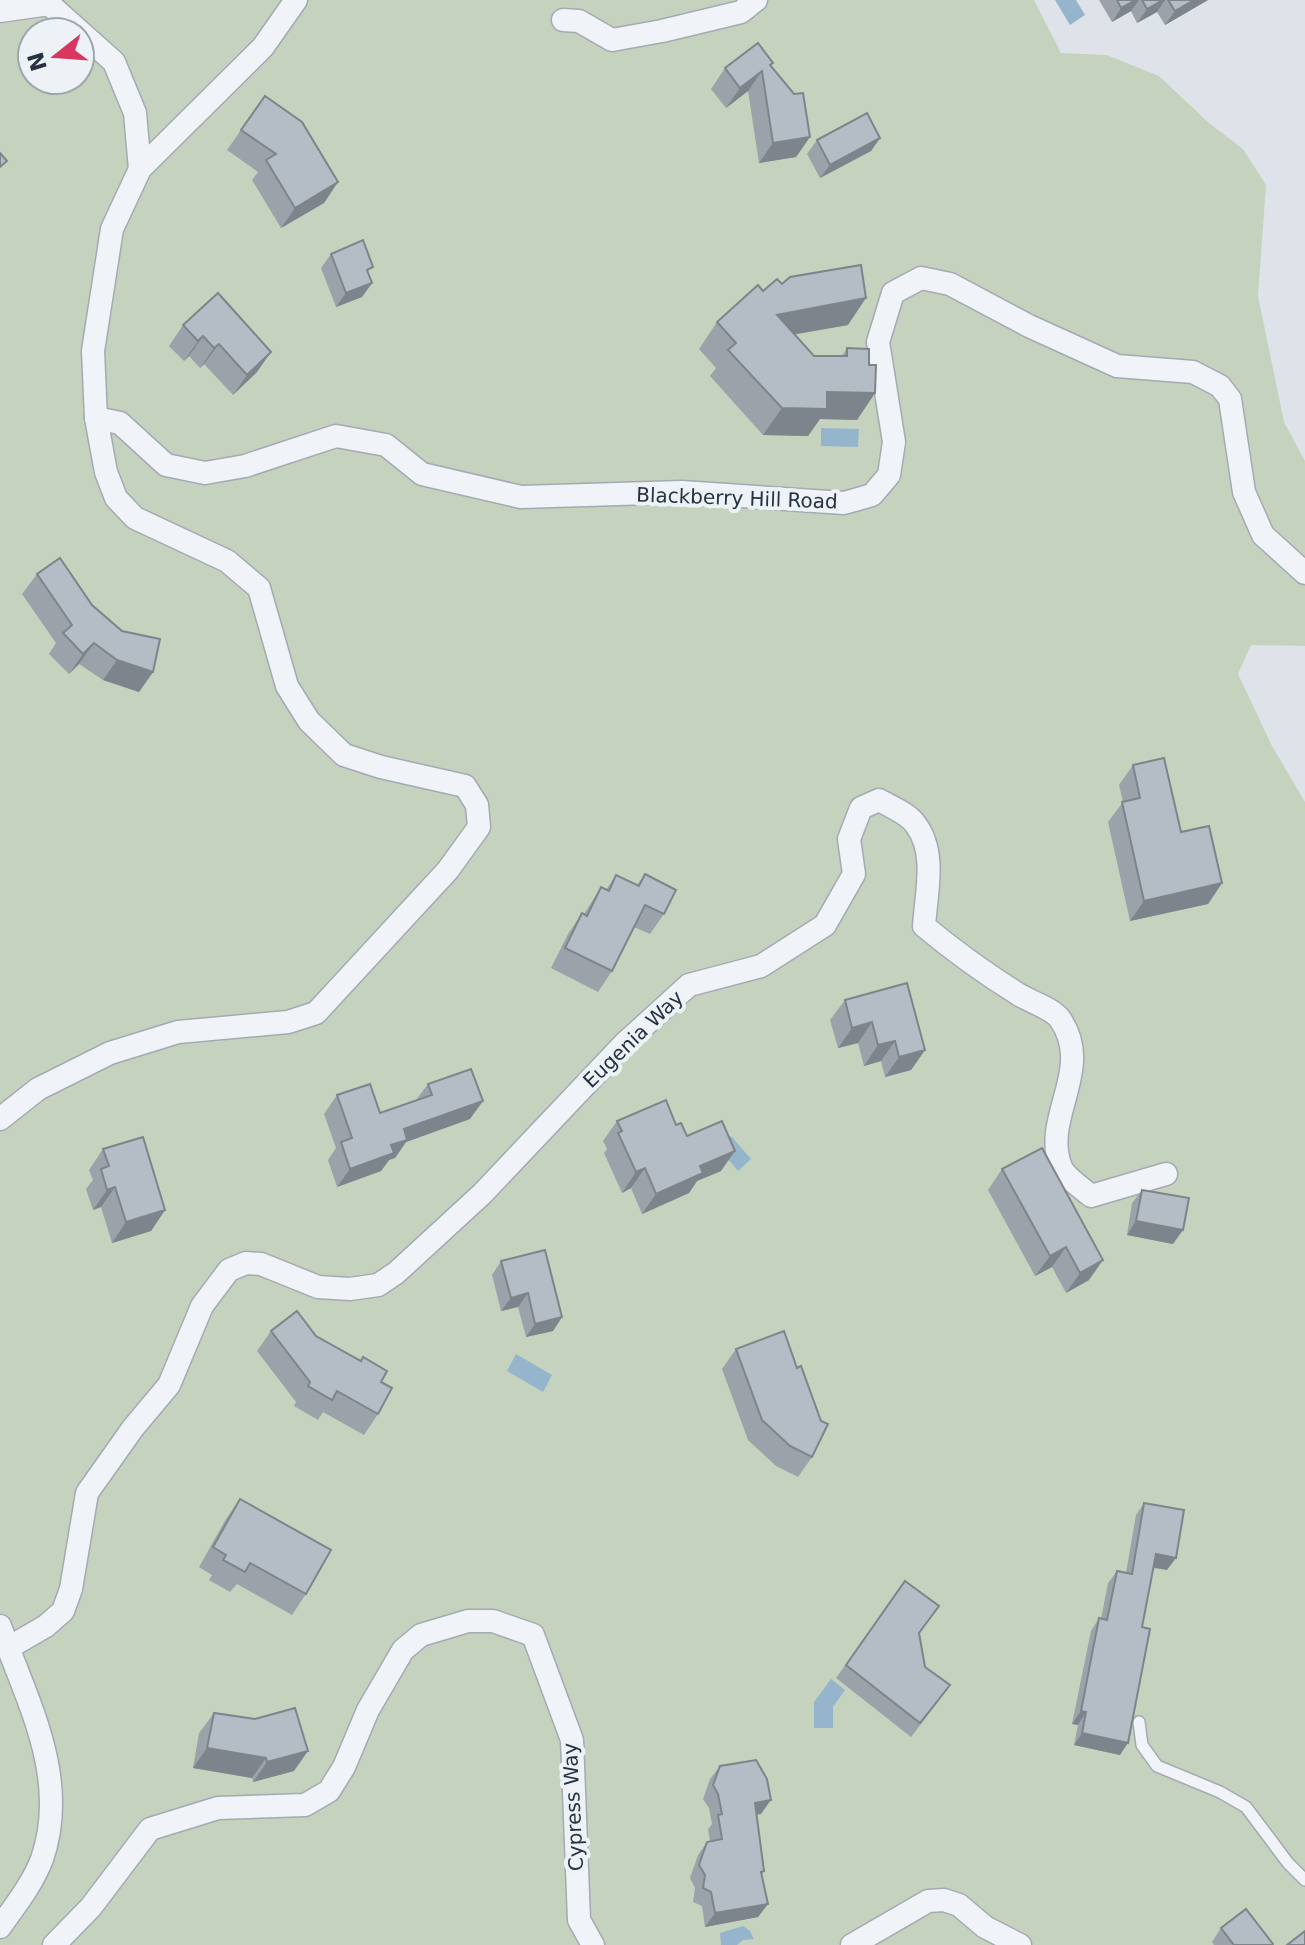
<svg xmlns="http://www.w3.org/2000/svg" width="1305" height="1945" font-family="'DejaVu Sans',sans-serif">
	<style>
		.green { fill: #c5d3be; fill-rule: evenodd }
		.water { fill: #95b5cc }
		.lines { fill: none; stroke-linecap: round; stroke-linejoin: round }
		.lane-casing { stroke: #a2aab3; stroke-width: 14 }
		.street-casing { stroke: #a2aab3; stroke-width: 25 }
		.lane { stroke: #f0f3f7; stroke-width: 11 }
		.street { stroke: #f0f3f7; stroke-width: 22 }
		.wall { fill: #9ba2aa }
		.shaded-wall { fill: #7e848b }
		.building { fill: #b4bcc6; stroke: #7e848b; stroke-width: 2 }
		.labels { text-anchor: middle; dominant-baseline: central; stroke-width: 8; stroke-linejoin: round; paint-order: stroke }
		.street-label { font-size: 20px; fill: #253241; stroke: #edf2f6 }
	</style>
	<rect width="100%" height="100%" fill="#dde3e9"/>
	<path class="green" d="M 0,0 L 1034,0 L 1061,53 L 1107,55 L 1159,76 L 1209,123 L 1243,149 L 1266,185 L 1258,296 L 1284,422 L 1305,461 L 1305,646 L 1251,645 L 1238,674 L 1272,746 L 1305,802 L 1305,1945 L 0,1945 ZM 32,32 L 80,32 L 80,80 L 32,80 Z"/>
	<g class="water">
		<polygon points="1055,0 1076,0 1085,15 1070,25"/>
		<polygon points="821,428 859,429 858,447 821,446"/>
		<polygon points="731,1136 751,1159 738,1171 718,1147"/>
		<polygon points="516,1354 552,1375 543,1392 507,1371"/>
		<polygon points="831,1679 845,1690 833,1707 833,1728 814,1728 814,1702"/>
		<polygon points="743,1926 750,1931 754,1939 743,1940 737,1945 721,1945 720,1933"/>
	</g>
	<g class="lines">
		<defs>
			<polyline id="lane" points="1139,1722 1142,1745 1157,1766 1220,1792 1246,1807 1288,1863 1305,1880"/>
			<g id="street">
				<polyline points="0,11 49,4 114,62 135,113 140,169"/>
				<polyline points="563,20 579,21 612,40 662,31 741,12 756,0"/>
				<polyline points="96,418 120,423 166,465 205,473 245,466 336,436 386,445 422,474 521,497 682,492 844,503 872,495 889,475 894,442 878,342 893,293 921,278 950,284 1029,326 1117,366 1193,372 1220,386 1230,399 1244,492 1263,535 1305,573"/>
				<polyline points="0,1119 38,1089 110,1053 178,1032 288,1022 316,1013 448,870 479,827 477,805 465,786 381,767 344,755 309,721 287,686 259,588 227,561 135,518 116,498 106,472 96,418 93,351 112,229 140,169 263,47 296,0"/>
				<path d="M 0,1626 C 27,1701 70,1778 42,1859 C 33,1883 15,1906 0,1927"/>
				<path d="M 8,1648 L 46,1626 L 63,1611 L 71,1589 L 87,1493 L 133,1428 L 169,1385 L 202,1306 L 229,1270 L 246,1263 L 261,1264 L 318,1287 L 350,1289 L 378,1285 L 396,1273 L 482,1194 L 624,1044 L 689,985 L 761,966 L 825,925 L 854,874 L 849,839 L 861,808 L 879,800 C 891,807 908,813 916,825 C 937,853 926,894 924,926 C 954,951 986,974 1018,994 C 1030,1002 1052,1008 1060,1019 C 1095,1070 1041,1117 1061,1167 C 1065,1177 1082,1188 1091,1196 L 1166,1174"/>
				<polyline points="54,1945 91,1907 150,1829 218,1808 305,1805 329,1791 344,1767 368,1710 403,1650 421,1635 468,1621 493,1621 533,1635 572,1740 579,1920 593,1945"/>
				<polyline points="852,1945 928,1901 944,1900 959,1905 985,1927 1020,1945"/>
			</g>
		</defs>
		<use href="#lane" class="lane-casing"/>
		<use href="#street" class="street-casing"/>
		<use href="#lane" class="lane"/>
		<use href="#street" class="street"/>
	</g>
	<g class="wall">
		<polygon points="1099,0 1208,0 1165,25 1157,12 1137,23 1131,11 1112,22"/>
		<polygon points="771,66 794,94 810,137 796,157 759,163 748,91 726,108 711,89 725,68"/>
		<polygon points="265,96 338,182 324,203 281,228 252,180 258,172 227,150"/>
		<polygon points="880,138 871,151 820,178 807,154 817,140"/>
		<polygon points="331,254 368,274 372,283 362,297 336,307 321,268"/>
		<polygon points="782,284 848,325 795,334 814,356 842,356 847,348 869,365 875,393 857,420 820,419 808,436 763,435 710,376 716,368 699,349 717,322 763,291"/>
		<polygon points="218,293 257,372 233,395 204,364 200,368 189,356 184,361 169,346 183,325"/>
		<polygon points="37,574 92,605 153,672 139,692 103,680 79,664 69,674 49,654 56,643 22,594"/>
		<polygon points="1133,765 1181,832 1222,883 1208,904 1130,921 1108,822 1123,802 1119,785"/>
		<polygon points="645,874 664,914 650,934 634,927 612,971 598,992 551,968 568,934 582,913 584,914 601,887 606,890 616,875 637,885"/>
		<polygon points="845,1000 925,1050 911,1070 885,1077 881,1061 864,1066 858,1043 838,1048 830,1020"/>
		<polygon points="428,1084 470,1119 406,1142 395,1158 389,1160 381,1171 337,1187 328,1160 336,1148 324,1114 337,1095 380,1113 416,1100"/>
		<polygon points="617,1121 676,1125 721,1171 697,1181 689,1193 642,1214 631,1188 622,1193 604,1153 607,1149 603,1141"/>
		<polygon points="1042,1148 1089,1280 1066,1293 1052,1267 1035,1276 988,1190 1002,1169"/>
		<polygon points="103,1149 165,1210 151,1231 112,1243 101,1207 93,1210 86,1189 93,1180 89,1170"/>
		<polygon points="1142,1190 1173,1244 1127,1235 1132,1203"/>
		<polygon points="501,1261 562,1317 553,1331 526,1337 518,1307 501,1311 492,1275"/>
		<polygon points="271,1331 316,1336 381,1382 378,1414 364,1435 323,1412 318,1420 294,1406 296,1402 257,1351"/>
		<polygon points="736,1349 812,1457 798,1477 776,1466 748,1440 722,1369"/>
		<polygon points="240,1499 306,1594 292,1615 237,1584 230,1592 209,1580 212,1575 199,1567 226,1519"/>
		<polygon points="1144,1503 1167,1570 1153,1568 1142,1627 1120,1755 1074,1745 1078,1725 1072,1724 1091,1631 1099,1618 1101,1619 1108,1583 1117,1571 1126,1573 1136,1515"/>
		<polygon points="905,1581 919,1634 925,1667 940,1699 911,1737 836,1678"/>
		<polygon points="214,1713 294,1771 253,1782 252,1778 193,1768 199,1733"/>
		<polygon points="720,1766 761,1814 757,1814 764,1871 762,1874 768,1904 758,1917 705,1927 702,1906 693,1902 695,1888 690,1878 698,1855 707,1842 710,1841 708,1829 712,1824 709,1808 703,1799 710,1779"/>
		<polygon points="1221,1928 1272,1945 1214,1945 1212,1942"/>
	</g>
	<g class="shaded-wall">
		<polygon points="1136,0 1139,0 1131,11 1112,22 1121,8"/>
		<polygon points="1163,0 1165,0 1157,12 1137,23 1147,9"/>
		<polygon points="1194,0 1208,0 1165,25 1175,11"/>
		<polygon points="762,71 748,91 726,108 740,88"/>
		<polygon points="810,137 796,157 759,163 773,143"/>
		<polygon points="880,138 871,151 820,178 830,165"/>
		<polygon points="338,182 324,203 281,228 295,208"/>
		<polygon points="372,283 362,297 336,307 346,293"/>
		<polygon points="866,298 848,325 758,341 777,315"/>
		<polygon points="203,336 189,356 184,361 198,341"/>
		<polygon points="219,344 204,364 200,368 214,348"/>
		<polygon points="271,352 257,372 233,395 247,375"/>
		<polygon points="827,392 875,393 857,420 820,419 808,436 763,435 782,408"/>
		<polygon points="94,643 79,664 69,674 83,654"/>
		<polygon points="117,660 153,672 139,692 103,680"/>
		<polygon points="1222,883 1208,904 1130,921 1144,901"/>
		<polygon points="872,1022 858,1043 838,1048 852,1028"/>
		<polygon points="895,1041 881,1061 864,1066 878,1045"/>
		<polygon points="925,1050 911,1070 885,1077 899,1057"/>
		<polygon points="483,1101 470,1119 406,1142 395,1158 389,1160 381,1171 337,1187 350,1169 404,1129"/>
		<polygon points="735,1151 721,1171 697,1181 689,1193 642,1214 656,1194 700,1166"/>
		<polygon points="645,1168 631,1188 622,1193 636,1172"/>
		<polygon points="115,1187 101,1207 93,1210 107,1190"/>
		<polygon points="165,1210 151,1231 112,1243 126,1222"/>
		<polygon points="1136,1221 1183,1230 1173,1244 1127,1235"/>
		<polygon points="1066,1247 1052,1267 1035,1276 1050,1256"/>
		<polygon points="1103,1260 1089,1280 1066,1293 1080,1273"/>
		<polygon points="528,1293 518,1307 501,1311 511,1298"/>
		<polygon points="562,1317 553,1331 526,1337 535,1324"/>
		<polygon points="1156,1554 1176,1558 1167,1570 1147,1566"/>
		<polygon points="1081,1711 1086,1712 1078,1725 1072,1724"/>
		<polygon points="1082,1733 1128,1743 1120,1755 1074,1745"/>
		<polygon points="207,1748 266,1758 252,1778 193,1768"/>
		<polygon points="308,1751 294,1771 253,1782 267,1762"/>
		<polygon points="771,1800 761,1814 746,1816 755,1803"/>
		<polygon points="768,1904 758,1917 705,1927 715,1913"/>
	</g>
	<g class="building">
		<polygon points="1117,0 1136,0 1121,8"/>
		<polygon points="1142,0 1163,0 1147,9"/>
		<polygon points="1168,0 1194,0 1175,11"/>
		<polygon points="758,43 773,63 770,65 794,94 803,93 810,137 773,143 762,71 740,88 725,68"/>
		<polygon points="265,96 302,122 338,182 295,208 266,160 276,154 241,130"/>
		<polygon points="867,113 880,138 830,165 817,140"/>
		<polygon points="0,153 7,161 0,167"/>
		<polygon points="363,240 373,267 367,270 372,283 346,293 331,254"/>
		<polygon points="861,265 866,298 777,315 814,356 847,356 847,348 869,349 869,365 876,365 875,393 827,392 827,409 782,408 728,350 736,343 717,322 758,285 763,291 777,279 782,284 790,277"/>
		<polygon points="218,293 271,352 247,375 219,344 214,348 203,336 198,341 183,325"/>
		<polygon points="60,558 92,605 122,631 160,639 153,672 117,660 94,643 83,654 63,633 72,625 37,574"/>
		<polygon points="1164,758 1181,832 1209,826 1222,883 1144,901 1122,802 1140,798 1133,765"/>
		<polygon points="645,874 676,890 664,914 645,905 612,971 565,948 582,913 587,916 601,887 609,891 616,875 639,886"/>
		<polygon points="907,983 925,1050 899,1057 895,1041 878,1045 872,1022 852,1028 845,1000"/>
		<polygon points="471,1069 483,1101 404,1129 407,1140 391,1145 394,1153 350,1169 341,1142 352,1138 337,1095 370,1084 380,1113 432,1095 428,1084"/>
		<polygon points="666,1100 676,1125 681,1123 687,1136 722,1121 735,1151 700,1166 703,1173 656,1194 645,1168 636,1172 618,1133 622,1131 617,1121"/>
		<polygon points="143,1137 165,1210 126,1222 115,1187 107,1190 101,1169 109,1166 103,1149"/>
		<polygon points="1042,1148 1103,1260 1080,1273 1066,1247 1050,1256 1002,1169"/>
		<polygon points="1142,1190 1189,1198 1183,1230 1136,1221"/>
		<polygon points="545,1250 562,1317 535,1324 528,1293 511,1298 501,1261"/>
		<polygon points="297,1311 316,1336 361,1361 363,1357 387,1371 381,1382 392,1388 378,1414 337,1391 332,1400 308,1386 310,1382 271,1331"/>
		<polygon points="784,1331 797,1368 801,1366 821,1421 828,1424 812,1457 790,1446 762,1420 736,1349"/>
		<polygon points="240,1499 331,1550 306,1594 250,1563 245,1572 223,1560 226,1555 213,1547"/>
		<polygon points="1144,1503 1184,1510 1176,1558 1156,1554 1142,1627 1150,1629 1128,1743 1082,1733 1086,1712 1081,1711 1099,1618 1107,1620 1117,1571 1132,1574"/>
		<polygon points="905,1581 939,1606 919,1633 925,1667 950,1685 920,1723 846,1665"/>
		<polygon points="295,1708 308,1751 267,1762 266,1758 207,1748 214,1713 255,1719"/>
		<polygon points="756,1760 767,1779 771,1800 755,1803 764,1871 761,1872 768,1904 715,1913 711,1892 703,1888 705,1875 699,1865 707,1842 722,1839 718,1815 722,1814 718,1794 713,1785 720,1766"/>
		<polygon points="1246,1909 1273,1944 1272,1945 1234,1945 1221,1928"/>
		<polygon points="1305,1931 1305,1945 1287,1945"/>
	</g>
	<g class="labels">
		<g class="street-label">
			<text transform="translate(737 498) rotate(2)">Blackberry Hill Road</text>
			<text transform="translate(633 1039) rotate(-44)">Eugenia Way</text>
			<text transform="translate(573 1807) rotate(-93)">Cypress Way</text>
		</g>
	</g>
	<g transform="translate(56 56) rotate(253)"><circle r="38" fill="#edf2f6" stroke="#9da5ae" stroke-width="2"/>
	<path d="M0-6L14 30L0 20L-14 30Z" fill="#d9375f"/>
	<text y="-12" font-size="22" font-weight="bold" text-anchor="middle" fill="#253241">N</text>
	</g>
</svg>
